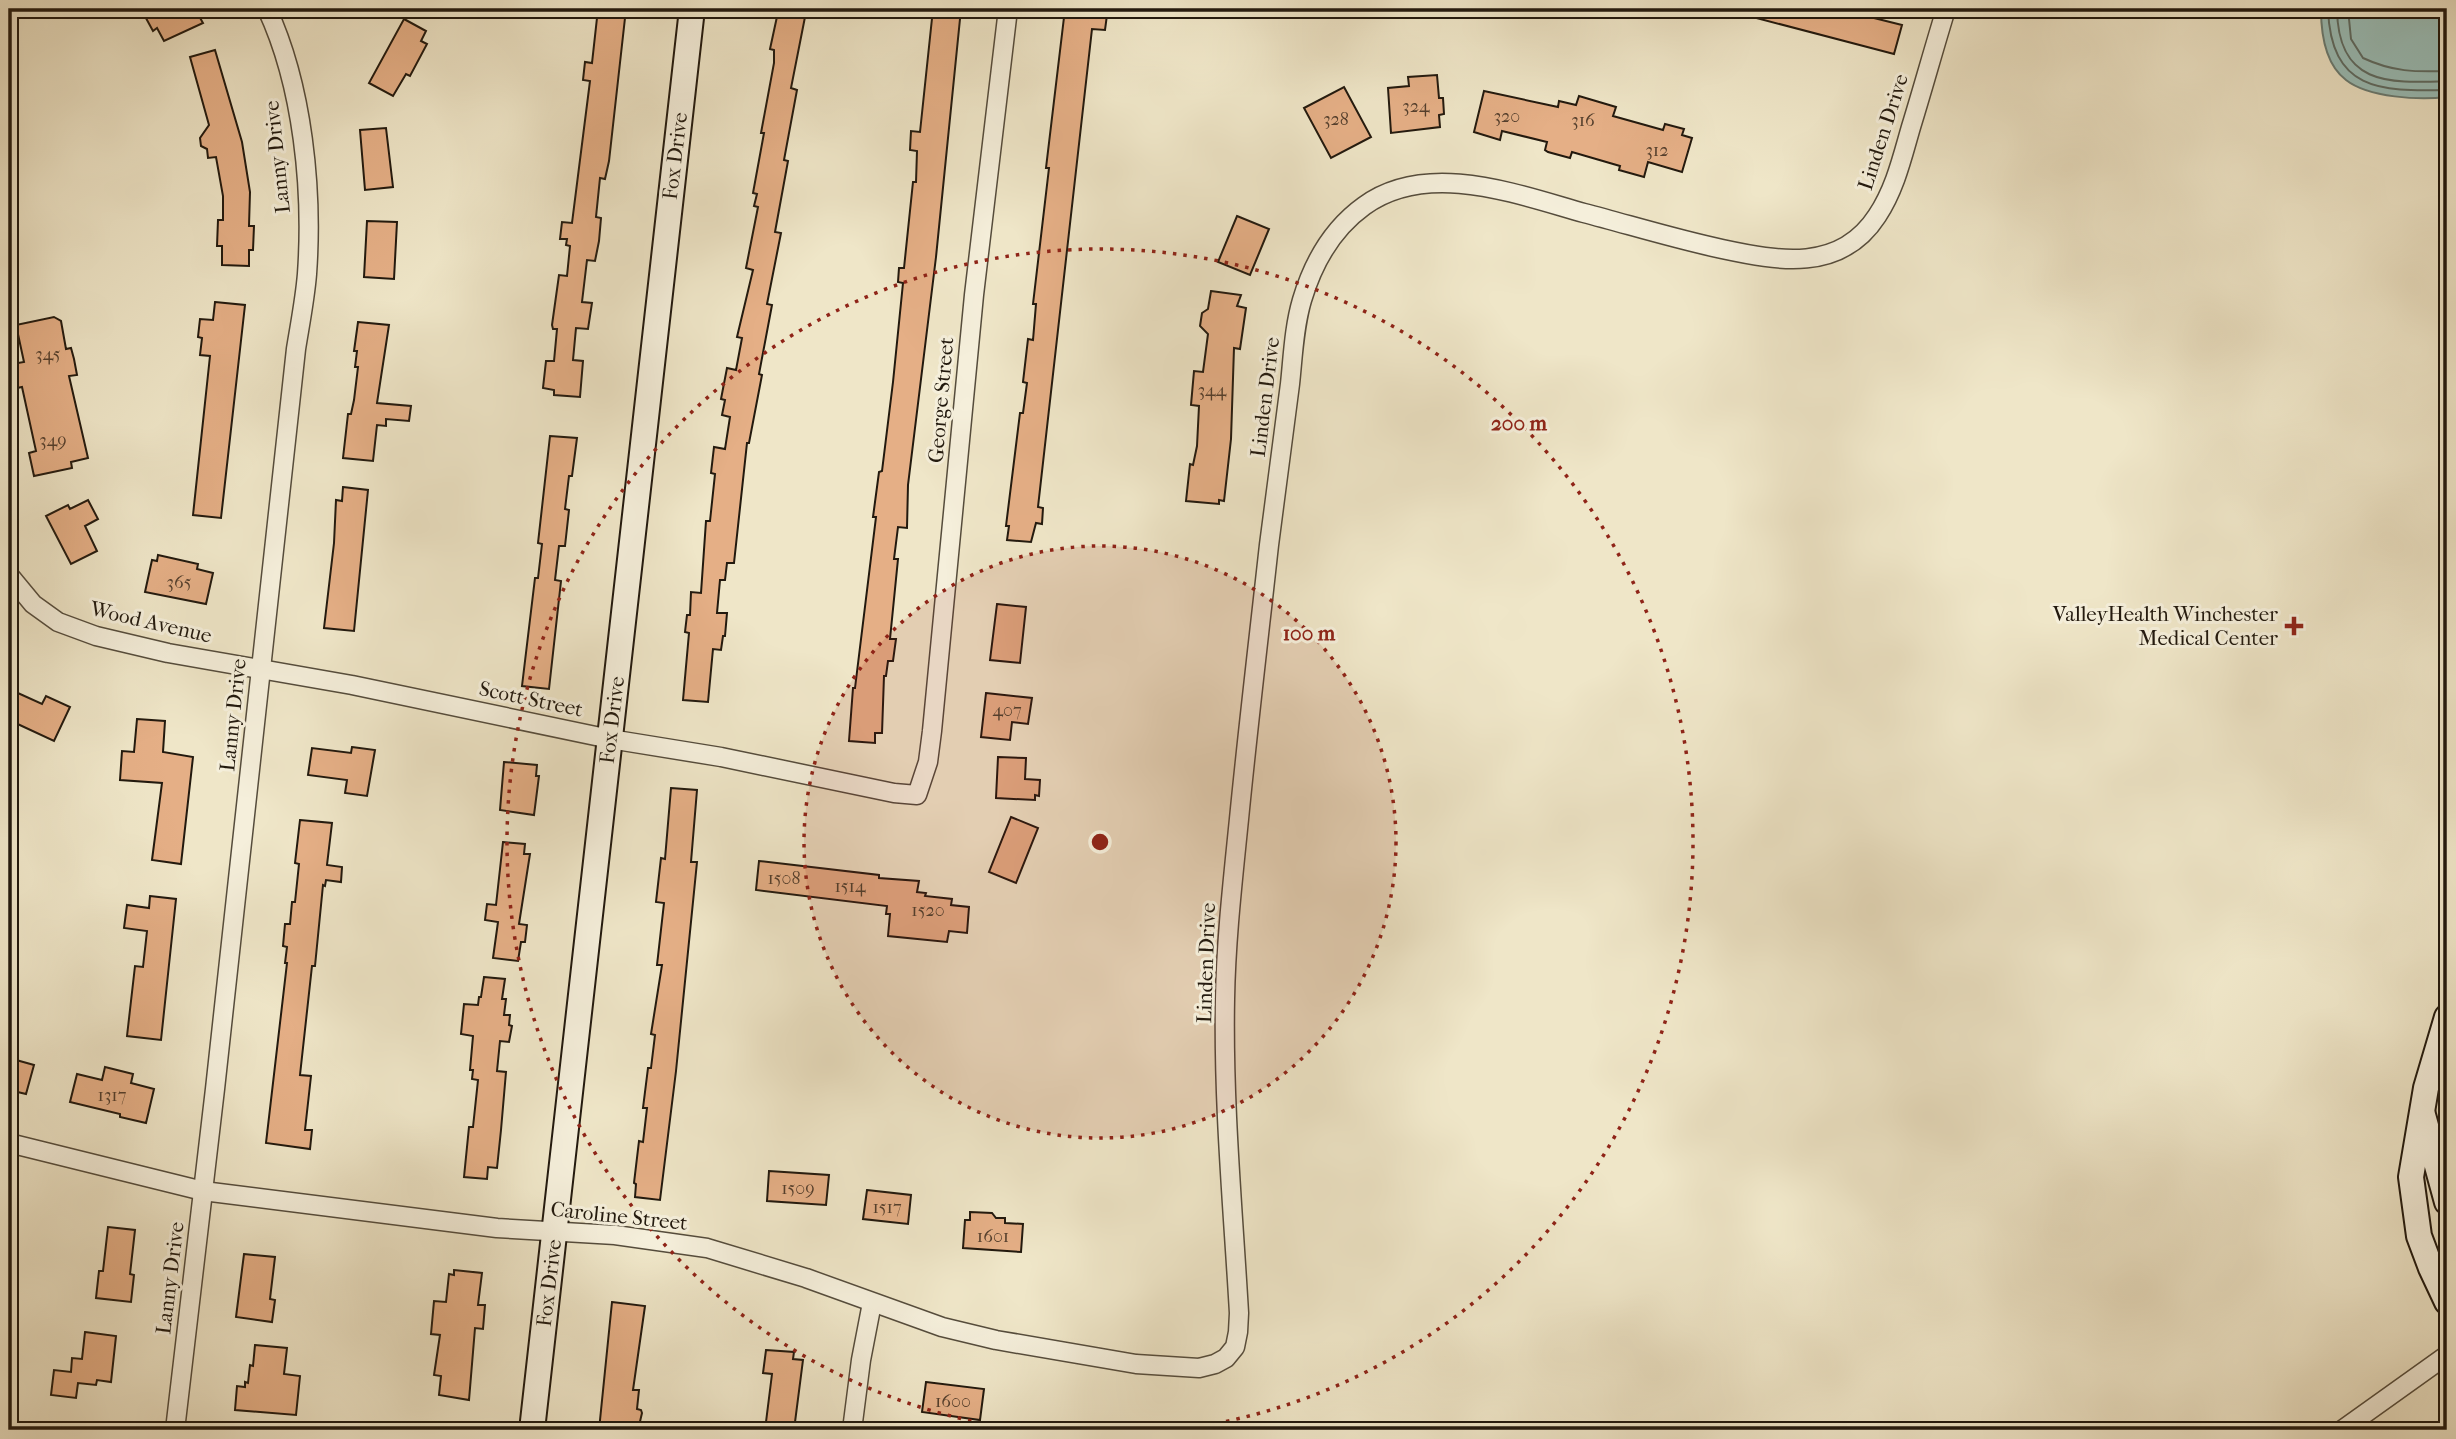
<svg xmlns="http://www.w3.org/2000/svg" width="2456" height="1439" font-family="'IM FELL French Canon',serif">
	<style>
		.water { fill: #9abfb9; stroke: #6a7d75; stroke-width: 2 }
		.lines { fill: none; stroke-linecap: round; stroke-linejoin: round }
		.shore { stroke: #5e6c64; stroke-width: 2 }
		.building { fill: #e5af86; stroke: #22190e; stroke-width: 2 }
		.street-casing { stroke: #554c3c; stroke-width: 21 }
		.secondary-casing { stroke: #22190e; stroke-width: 28 }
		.street { stroke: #f5efdb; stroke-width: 18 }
		.secondary { stroke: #f5efdb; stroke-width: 24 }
		.ring { fill: none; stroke: #8f2418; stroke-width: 3.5; stroke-dasharray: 3.5 7 }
		.poi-dot { fill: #8f2418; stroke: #f5efdb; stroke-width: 2.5 }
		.labels { text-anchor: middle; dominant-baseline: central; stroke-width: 6; stroke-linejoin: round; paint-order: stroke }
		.number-label { font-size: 18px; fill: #533e2c }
		.street-label { font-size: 21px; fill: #22190e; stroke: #f5efdb }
		.poi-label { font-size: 21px; fill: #22190e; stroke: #f5efdb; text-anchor: end }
		.centre { fill: #8f2418; stroke: #f5efdb; stroke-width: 3.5 }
		.ring-label { font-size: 21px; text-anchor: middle; font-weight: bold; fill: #8f2418; stroke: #f5efdb; stroke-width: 6; stroke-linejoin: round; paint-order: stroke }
	</style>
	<rect width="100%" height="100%" fill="#efe6c8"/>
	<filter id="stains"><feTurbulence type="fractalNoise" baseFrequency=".00286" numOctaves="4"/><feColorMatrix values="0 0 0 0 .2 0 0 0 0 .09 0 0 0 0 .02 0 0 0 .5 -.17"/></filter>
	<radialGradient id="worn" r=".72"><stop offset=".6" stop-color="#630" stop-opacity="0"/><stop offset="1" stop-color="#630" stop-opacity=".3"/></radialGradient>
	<path class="water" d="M 2321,9 L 2447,9 L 2447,97 C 2419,100 2369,98 2346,80 C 2325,64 2321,32 2321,9 Z"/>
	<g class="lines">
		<g class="shore">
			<path d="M 2328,9 C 2331,90 2379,92 2447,90"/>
			<path d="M 2337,9 C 2338,84 2386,84 2447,81"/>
			<path d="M 2348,9 L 2351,39 L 2363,58 C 2393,72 2415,72 2447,71"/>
		</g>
	</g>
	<g class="building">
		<polygon points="141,9 195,9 203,23 164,41 157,28 153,31"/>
		<polygon points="598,9 626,9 609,161 605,179 600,178 596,217 601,218 599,241 595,261 587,260 582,302 592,303 588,329 576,328 573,360 583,361 580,397 554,395 554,390 543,388 546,361 554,361 557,329 553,329 552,325 559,275 567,276 570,246 566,245 567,239 560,239 562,222 572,223 590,81 583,80 585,62 592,63"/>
		<polygon points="933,9 961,9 936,257 908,485 907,528 898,527 894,559 898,559 890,639 896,639 893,661 888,661 886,676 884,676 882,733 875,733 875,743 849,741 853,688 855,688 876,517 873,517 879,472 882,471 893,382 903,283 898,282 899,268 904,268 913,182 916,182 917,151 910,150 911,131 920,132"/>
		<polygon points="1065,9 1094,9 1094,14 1107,15 1105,30 1092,29 1038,507 1043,508 1042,524 1036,523 1031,542 1007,540 1009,526 1006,526 1020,413 1023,413 1027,383 1023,382 1028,339 1033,340 1036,304 1033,304 1049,168 1046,168"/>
		<polygon points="1746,9 1838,9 1902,25 1894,54 1745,15"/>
		<polygon points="778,12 805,17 791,88 797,90 784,160 788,161 775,232 781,233 767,304 772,305 759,374 762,375 749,443 747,443 734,563 727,563 725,580 720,580 717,613 727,613 725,636 723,636 721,650 713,649 708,702 683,700 689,633 685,632 687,615 690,615 691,592 701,593 706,521 710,521 715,474 711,473 714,447 725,449 730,417 722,415 725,400 721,399 727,368 736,370 742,338 737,337 753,270 746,268 758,207 754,206 757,194 753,193 764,133 761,133 774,63 774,50 770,49"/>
		<polygon points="404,19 426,31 421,41 427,44 410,76 406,74 393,96 369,83"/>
		<polygon points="215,50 242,142 250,192 249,226 254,226 253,250 249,250 249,266 222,265 222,246 217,246 218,220 223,220 223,196 216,157 208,158 207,149 201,146 200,138 209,125 190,57"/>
		<polygon points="1437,75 1439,98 1443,98 1444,114 1439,115 1440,127 1391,133 1388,88 1409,86 1408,77"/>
		<polygon points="1344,87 1371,137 1331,158 1304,108"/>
		<polygon points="1484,91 1558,107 1559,101 1576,105 1579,96 1616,107 1613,116 1663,130 1665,124 1684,129 1682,135 1692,138 1682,172 1648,162 1644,177 1619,170 1620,166 1572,152 1570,158 1548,152 1545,150 1547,142 1502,131 1500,140 1474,132"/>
		<polygon points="386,128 393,187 365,190 360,130"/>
		<polygon points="1237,216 1269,229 1250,275 1218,262"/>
		<polygon points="367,221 397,222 394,279 364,277"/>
		<polygon points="1211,291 1241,295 1237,306 1246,308 1240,349 1234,348 1231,439 1224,501 1219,500 1219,504 1186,501 1190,464 1193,465 1197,446 1199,406 1191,405 1194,371 1203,372 1208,334 1200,326 1202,313 1208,309"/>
		<polygon points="215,302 245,305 221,518 193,515 210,356 200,355 202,338 198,337 200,319 213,320"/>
		<polygon points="54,317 61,321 66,349 71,348 74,359 77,375 69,376 88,458 71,462 72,468 34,476 29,453 36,451 22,387 17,388 12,364 24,362 16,325"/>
		<polygon points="358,322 389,325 377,403 411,406 409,421 386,419 386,426 377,425 373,461 343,458 348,414 351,414 354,400 358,367 355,367 357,351 354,351"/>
		<polygon points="550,436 577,438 572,476 569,476 565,509 569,510 565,546 559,546 555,580 561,581 549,689 522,686 535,578 538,578 542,544 538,543"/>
		<polygon points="343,487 368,490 354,631 324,628 334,543 336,500 342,501"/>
		<polygon points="88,500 98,519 85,526 97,551 71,564 46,516 68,505 70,509"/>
		<polygon points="158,555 198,564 197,569 213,573 206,604 145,592 152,560 157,561"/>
		<polygon points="997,604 1026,607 1020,663 990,660"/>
		<polygon points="9,689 42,704 46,696 70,707 54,741 9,720"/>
		<polygon points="986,693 1032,698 1028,724 1012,722 1010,740 981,737"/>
		<polygon points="137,719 165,721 163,752 193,757 181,864 152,860 162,783 120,780 122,751 134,752"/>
		<polygon points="352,747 375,750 367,796 345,793 347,780 308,775 312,748 351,753"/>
		<polygon points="998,757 1026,758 1025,779 1040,780 1039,796 1035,795 1035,800 996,798"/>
		<polygon points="504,762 537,765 536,776 539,776 534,815 500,810"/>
		<polygon points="671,788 697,790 691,862 697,862 676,1071 660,1200 635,1197 636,1184 634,1183 639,1141 643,1142 647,1108 643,1108 648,1068 651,1068 655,1035 651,1034 662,965 657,965 664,903 656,902 661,858 665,859"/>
		<polygon points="1011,817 1038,828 1016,883 989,872"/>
		<polygon points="300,820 332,823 327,865 342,867 341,882 326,880 325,886 323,885 315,966 312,966 300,1075 311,1076 305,1130 312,1130 310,1149 266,1143 287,963 285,963 287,947 283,946 285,924 290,924 292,902 295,902 299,864 295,863"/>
		<polygon points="503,842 525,844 524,854 530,854 519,924 527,925 525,942 521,942 518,961 493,958 498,922 485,920 487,904 496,905"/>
		<polygon points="759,861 879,875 879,878 919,881 917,892 926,893 925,896 952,899 951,905 969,907 967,933 949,931 947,942 888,936 890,914 886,914 887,906 756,890"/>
		<polygon points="150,896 176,899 161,1040 127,1036 135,966 143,967 147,931 124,928 127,905 149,908"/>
		<polygon points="484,977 505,979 502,999 506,999 504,1015 510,1015 509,1025 512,1026 509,1042 500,1041 497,1071 506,1072 501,1130 497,1168 488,1167 487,1179 464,1177 469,1127 473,1127 478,1080 472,1079 473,1070 470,1070 473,1036 461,1034 464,1004 478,1005 479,997 481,997"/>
		<polygon points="9,1058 34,1065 26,1094 9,1090"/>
		<polygon points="105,1067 133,1074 131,1083 154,1089 146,1123 120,1117 120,1114 70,1102 77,1074 102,1080"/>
		<polygon points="769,1171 829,1175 826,1205 767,1201"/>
		<polygon points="867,1190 911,1195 908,1224 863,1219"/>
		<polygon points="970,1212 992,1213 996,1218 1005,1218 1005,1223 1023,1224 1021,1252 963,1248 965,1220 970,1220"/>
		<polygon points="108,1227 135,1230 130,1274 134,1275 131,1302 96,1298 99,1271 103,1271"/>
		<polygon points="244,1254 275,1257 270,1299 275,1300 272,1322 236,1317"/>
		<polygon points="454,1270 482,1273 478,1305 485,1305 483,1329 475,1328 469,1400 439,1395 441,1376 434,1375 440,1335 431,1334 434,1301 446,1302 449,1274 454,1275"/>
		<polygon points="612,1302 645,1306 633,1390 639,1390 637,1409 641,1410 642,1413 638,1430 599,1430"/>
		<polygon points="85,1332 116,1336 111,1382 97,1380 96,1385 78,1383 76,1398 51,1395 54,1370 71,1372 72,1358 82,1359"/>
		<polygon points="255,1345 287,1348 284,1374 300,1376 296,1415 235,1410 237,1386 245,1387 245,1382 248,1383 250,1365 253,1366"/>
		<polygon points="766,1350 794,1352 793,1359 803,1360 794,1430 765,1430 772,1374 763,1373"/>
		<polygon points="926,1382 984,1389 980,1420 922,1412"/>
	</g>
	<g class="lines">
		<defs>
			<g id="street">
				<polyline points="9,575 33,604 58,622 96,636 168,653 352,685 610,739 721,757 894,793 917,795 928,762 932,731 974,295 1008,9"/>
				<path d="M 9,1143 L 203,1191 L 497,1228 L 615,1235 L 707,1248 L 806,1278 L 942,1327 L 996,1340 L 1136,1364 L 1199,1368 L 1215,1364 L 1226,1358 L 1235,1347 L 1238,1332 L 1239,1313 C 1233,1209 1223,1103 1225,999 C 1226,939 1233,879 1239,819 C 1248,727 1259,636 1269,545 C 1276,491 1283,438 1290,384 C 1293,356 1294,327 1302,300 C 1313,263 1332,229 1364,206 C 1427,160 1516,194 1584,213 C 1630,225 1675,239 1722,249 C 1778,261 1840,273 1877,216 C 1895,189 1902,158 1911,127 C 1923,88 1934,48 1946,9"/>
				<path d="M 175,1430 L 215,1089 L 296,349 C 300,324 305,299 307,274 C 313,190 303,86 267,9"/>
				<polyline points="852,1430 861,1360 872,1303"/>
				<polyline points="2342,1430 2447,1355"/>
			</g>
			<g id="secondary">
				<polyline points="2447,1017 2426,1088 2411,1177 2419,1236 2431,1268 2447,1302"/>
				<polyline points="2423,1115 2447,1202"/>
				<polyline points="532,1430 692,9"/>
			</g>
		</defs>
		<use href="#street" class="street-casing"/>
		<use href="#secondary" class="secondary-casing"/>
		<use href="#street" class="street"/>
		<use href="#secondary" class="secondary"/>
	</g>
	<circle cx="1100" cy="842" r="296" fill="#8f2418" fill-opacity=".12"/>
	<g class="ring">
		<circle cx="1100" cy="842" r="296"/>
		<path d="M1023 1430A593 593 0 1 1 1177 1430"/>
	</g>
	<path class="poi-dot" d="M2290.5 615.5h7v7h7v7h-7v7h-7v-7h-7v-7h7z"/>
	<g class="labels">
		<g class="number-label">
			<text x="1416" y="106">324</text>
			<text x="1507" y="116">320</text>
			<text x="1336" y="119">328</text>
			<text x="1583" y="120">316</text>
			<text x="1657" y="150">312</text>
			<text x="48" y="354">345</text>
			<text x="1212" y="390">344</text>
			<text x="53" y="440">349</text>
			<text x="179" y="582">365</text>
			<text x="1007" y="710">407</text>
			<text x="784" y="878">1508</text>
			<text x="850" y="886">1514</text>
			<text x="928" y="910">1520</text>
			<text x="112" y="1095">1317</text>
			<text x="798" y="1188">1509</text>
			<text x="887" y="1207">1517</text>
			<text x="993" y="1236">1601</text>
			<text x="953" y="1401">1600</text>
		</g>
		<g class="street-label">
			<text transform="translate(1883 132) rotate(-72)">Linden Drive</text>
			<text transform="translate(675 156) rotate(-83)">Fox Drive</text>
			<text transform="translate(277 157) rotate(-96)">Lanny Drive</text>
			<text transform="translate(1265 397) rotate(-83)">Linden Drive</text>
			<text transform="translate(941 400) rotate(-85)">George Street</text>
			<text transform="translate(151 622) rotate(13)">Wood Avenue</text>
			<text transform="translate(531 699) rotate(12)">Scott Street</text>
			<text transform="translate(233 715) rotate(-84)">Lanny Drive</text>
			<text transform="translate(612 720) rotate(-83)">Fox Drive</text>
			<text transform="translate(1206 963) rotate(-88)">Linden Drive</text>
			<text transform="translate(619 1216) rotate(6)">Caroline Street</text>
			<text transform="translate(170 1278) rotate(-83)">Lanny Drive</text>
			<text transform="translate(549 1283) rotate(-83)">Fox Drive</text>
		</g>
		<g class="poi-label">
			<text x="2278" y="614">ValleyHealth Winchester<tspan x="2278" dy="24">Medical Center</tspan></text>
		</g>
	</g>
	<circle cx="1100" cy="842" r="10" class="centre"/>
	<g class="ring-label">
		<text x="1519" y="430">200 m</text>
		<text x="1309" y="640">100 m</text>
	</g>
	<rect width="2456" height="1439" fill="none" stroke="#efe6c8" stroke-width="35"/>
	<rect x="10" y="10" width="2435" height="1418" fill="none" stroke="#22190e" stroke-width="3.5"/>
	<rect x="18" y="18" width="2421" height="1404" fill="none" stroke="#22190e" stroke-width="2"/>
	<rect width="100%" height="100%" filter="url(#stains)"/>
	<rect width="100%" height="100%" fill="url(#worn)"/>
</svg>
